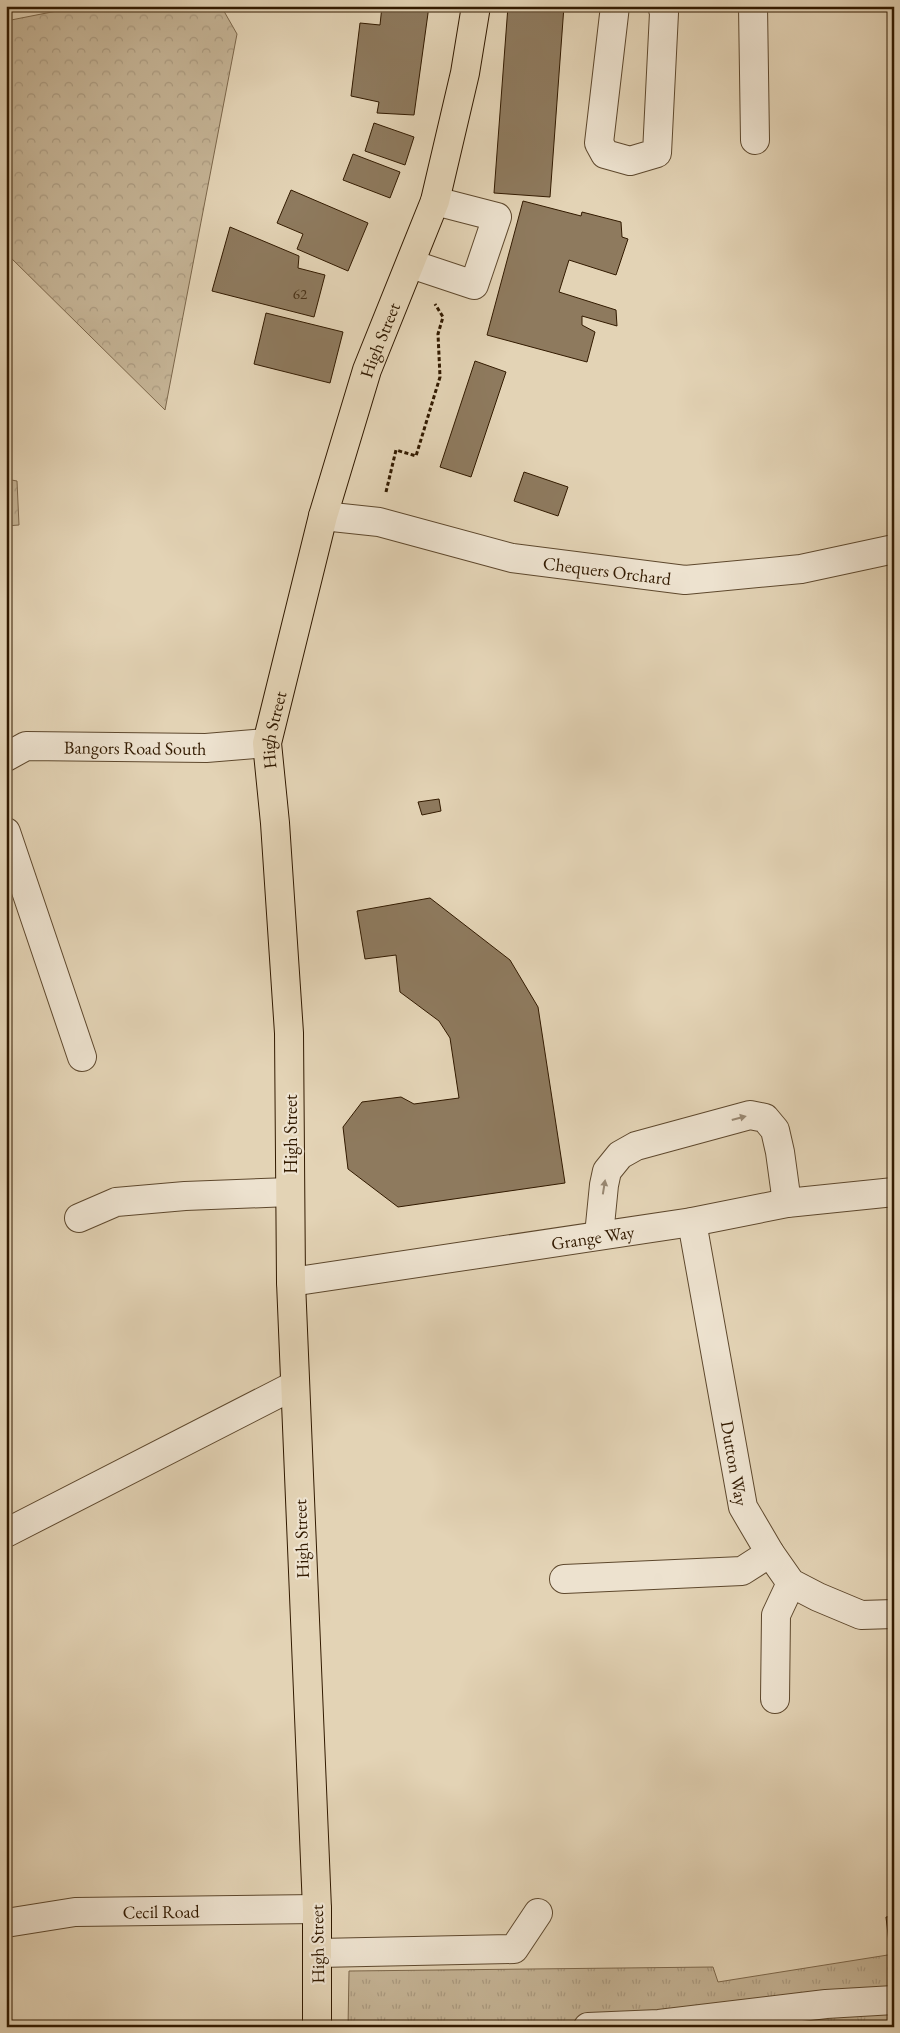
<svg xmlns="http://www.w3.org/2000/svg" width="900" height="2033" font-family="'EB Garamond',serif">
	<style>
		.grass { fill: url(#grass-tufts); stroke: #7c674b }
		.forest { fill: url(#forest-crowns); stroke: #7c674b }
		.building { fill: #8e7a5e; stroke: #321a00 }
		.lines { fill: none; stroke-linecap: round; stroke-linejoin: round }
		.minor-casing { stroke: #5e482d; stroke-width: 30 }
		.major-casing { stroke: #321a00; stroke-width: 30 }
		.path { stroke: #321a00; stroke-width: 3; stroke-dasharray: 4 2.5; stroke-linecap: butt }
		.minor { stroke: #ede2cf; stroke-width: 28 }
		.major { stroke: #e3d3b5; stroke-width: 28 }
		.oneway { fill: #998872 }
		.labels { text-anchor: middle; dominant-baseline: central; stroke-width: 4.5; stroke-linejoin: round; paint-order: stroke }
		.number-label { font-size: 15px; fill: #493218 }
		.street-label { font-size: 18px; fill: #321a00; stroke: #ede2cf }
	</style>
	<defs>
		<pattern id="grass-tufts" width="24" height="20" patternUnits="userSpaceOnUse" patternTransform="scale(1.25)"><rect width="24" height="20" fill="#c5b496"/><path d="M3 7l-1-3M5 7V3M7 7l1-3M15 17l-1-3M17 17v-4M19 17l1-3" fill="none" stroke="#aa9a80"/></pattern>
		<pattern id="forest-crowns" width="20" height="18" patternUnits="userSpaceOnUse" patternTransform="scale(1.25)"><rect width="20" height="18" fill="#c5b496"/><path d="M2 6a3 3 0 1 1 6 0M12 15a3 3 0 1 1 6 0" fill="none" stroke="#aa9a80"/></pattern>
	</defs>
	<rect width="100%" height="100%" fill="#e3d3b5"/>
	<filter id="stains"><feTurbulence type="fractalNoise" baseFrequency=".004" numOctaves="4"/><feColorMatrix values="0 0 0 0 .2 0 0 0 0 .09 0 0 0 0 .02 0 0 0 .5 -.17"/></filter>
	<radialGradient id="worn" r=".72"><stop offset=".6" stop-color="#630" stop-opacity="0"/><stop offset="1" stop-color="#630" stop-opacity=".3"/></radialGradient>
	<polygon class="grass" points="894,1954 894,2027 348,2027 349,1971 713,1967 718,1982"/>
	<g class="forest">
		<polygon points="82,6 221,6 237,34 165,410 6,253 6,21"/>
		<polygon points="6,479 17,481 19,525 6,526"/>
	</g>
	<g class="building">
		<polygon points="382,6 429,6 414,115 377,113 379,102 351,96 360,23 380,25"/>
		<polygon points="508,6 564,6 550,197 494,193"/>
		<polygon points="374,123 414,137 405,165 365,151"/>
		<polygon points="353,154 400,172 390,198 343,180"/>
		<polygon points="291,190 368,223 348,271 297,249 303,234 277,223"/>
		<polygon points="523,201 581,216 582,212 621,222 622,237 628,239 616,275 569,260 559,292 616,310 617,326 582,316 582,325 595,332 587,362 487,335"/>
		<polygon points="230,227 299,256 298,268 325,275 314,317 212,291"/>
		<polygon points="266,313 343,332 330,383 254,364"/>
		<polygon points="475,361 506,372 471,477 440,467"/>
		<polygon points="524,472 568,487 558,516 514,501"/>
		<polygon points="439,799 441,811 422,815 418,802"/>
		<polygon points="430,898 510,960 538,1007 565,1183 398,1207 348,1169 343,1127 362,1102 401,1097 414,1104 459,1098 450,1038 439,1021 400,992 396,955 365,959 357,911"/>
		<polygon points="894,1916 894,1942 889,1943 886,1917"/>
	</g>
	<g class="lines">
		<defs>
			<g id="minor">
				<polyline points="615,6 599,143 605,154 630,161 657,153 664,13 662,6"/>
				<polyline points="753,6 755,140"/>
				<polyline points="411,264 474,285 497,217 435,201"/>
				<path id="s1" d="M 323,516 L 379,522 L 512,558 L 685,580 L 801,569 L 894,549"/>
				<path id="s2" d="M 6,757 L 26,746 L 206,748 L 267,743"/>
				<polyline points="6,832 82,1057"/>
				<polyline points="79,1218 116,1202 185,1196 290,1192"/>
				<path id="s3" d="M 692,1222 L 743,1507 L 770,1553 L 791,1583 L 818,1597 L 861,1615 L 894,1614"/>
				<polyline points="599,1235 604,1185 607,1171 620,1155 636,1146 658,1140 750,1115 765,1118 775,1130 780,1152 787,1203"/>
				<path id="s4" d="M 291,1282 L 692,1222 L 787,1203 L 894,1192"/>
				<polyline points="6,1533 295,1385"/>
				<polyline points="564,1579 742,1571 770,1553"/>
				<polyline points="775,1699 776,1615 791,1583"/>
				<path id="s5" d="M 6,1923 L 75,1912 L 317,1909"/>
				<polyline points="318,1953 514,1949 538,1913"/>
				<polyline points="588,2027 659,2024 826,2004 894,2000"/>
			</g>
			<g id="major">
				<path id="s6" d="M 317,2027 L 317,1909 L 291,1282 L 289,1033 L 275,823 L 267,743 L 323,516 L 367,370 L 435,201 L 465,73 L 476,6"/>
			</g>
		</defs>
		<use href="#minor" class="minor-casing"/>
		<use href="#major" class="major-casing"/>
		<polyline class="path" points="386,492 396,450 416,456 440,377 438,334 443,317 435,304"/>
		<use href="#minor" class="minor"/>
		<use href="#major" class="major"/>
	</g>
	<defs><path id="oneway-solid" d="M-6-.8H1V-3.2L6.5 0L1 3.2V.8H-6Z" transform="scale(1.25)"/></defs>
	<g class="oneway">
		<use href="#oneway-solid" transform="translate(739 1118) rotate(-15)"/>
		<use href="#oneway-solid" transform="translate(604 1187) rotate(-81)"/>
	</g>
	<g class="labels">
		<g class="number-label">
			<text x="300" y="293">62</text>
		</g>
		<g class="street-label">
			<text stroke="none"><textPath href="#s6" startOffset="1704">High Street</textPath></text>
			<text stroke="none"><textPath href="#s1" startOffset="290">Chequers Orchard</textPath></text>
			<text stroke="none"><textPath href="#s6" startOffset="1299">High Street</textPath></text>
			<text stroke="none"><textPath href="#s2" startOffset="132">Bangors Road South</textPath></text>
			<text transform="translate(290 1134) rotate(-90)">High Street</text>
			<text stroke="none"><textPath href="#s4" startOffset="305">Grange Way</textPath></text>
			<text stroke="none"><textPath href="#s3" startOffset="245">Dutton Way</textPath></text>
			<text transform="translate(301 1539) rotate(-92)">High Street</text>
			<text stroke="none"><textPath href="#s5" startOffset="156">Cecil Road</textPath></text>
			<text transform="translate(317 1944) rotate(-91)">High Street</text>
		</g>
	</g>
	<rect width="900" height="2033" fill="none" stroke="#e3d3b5" stroke-width="25"/>
	<rect x="8" y="8" width="885" height="2018" fill="none" stroke="#321a00" stroke-width="2.5"/>
	<rect x="12" y="12" width="875" height="2008" fill="none" stroke="#321a00"/>
	<rect width="100%" height="100%" filter="url(#stains)"/>
	<rect width="100%" height="100%" fill="url(#worn)"/>
</svg>
